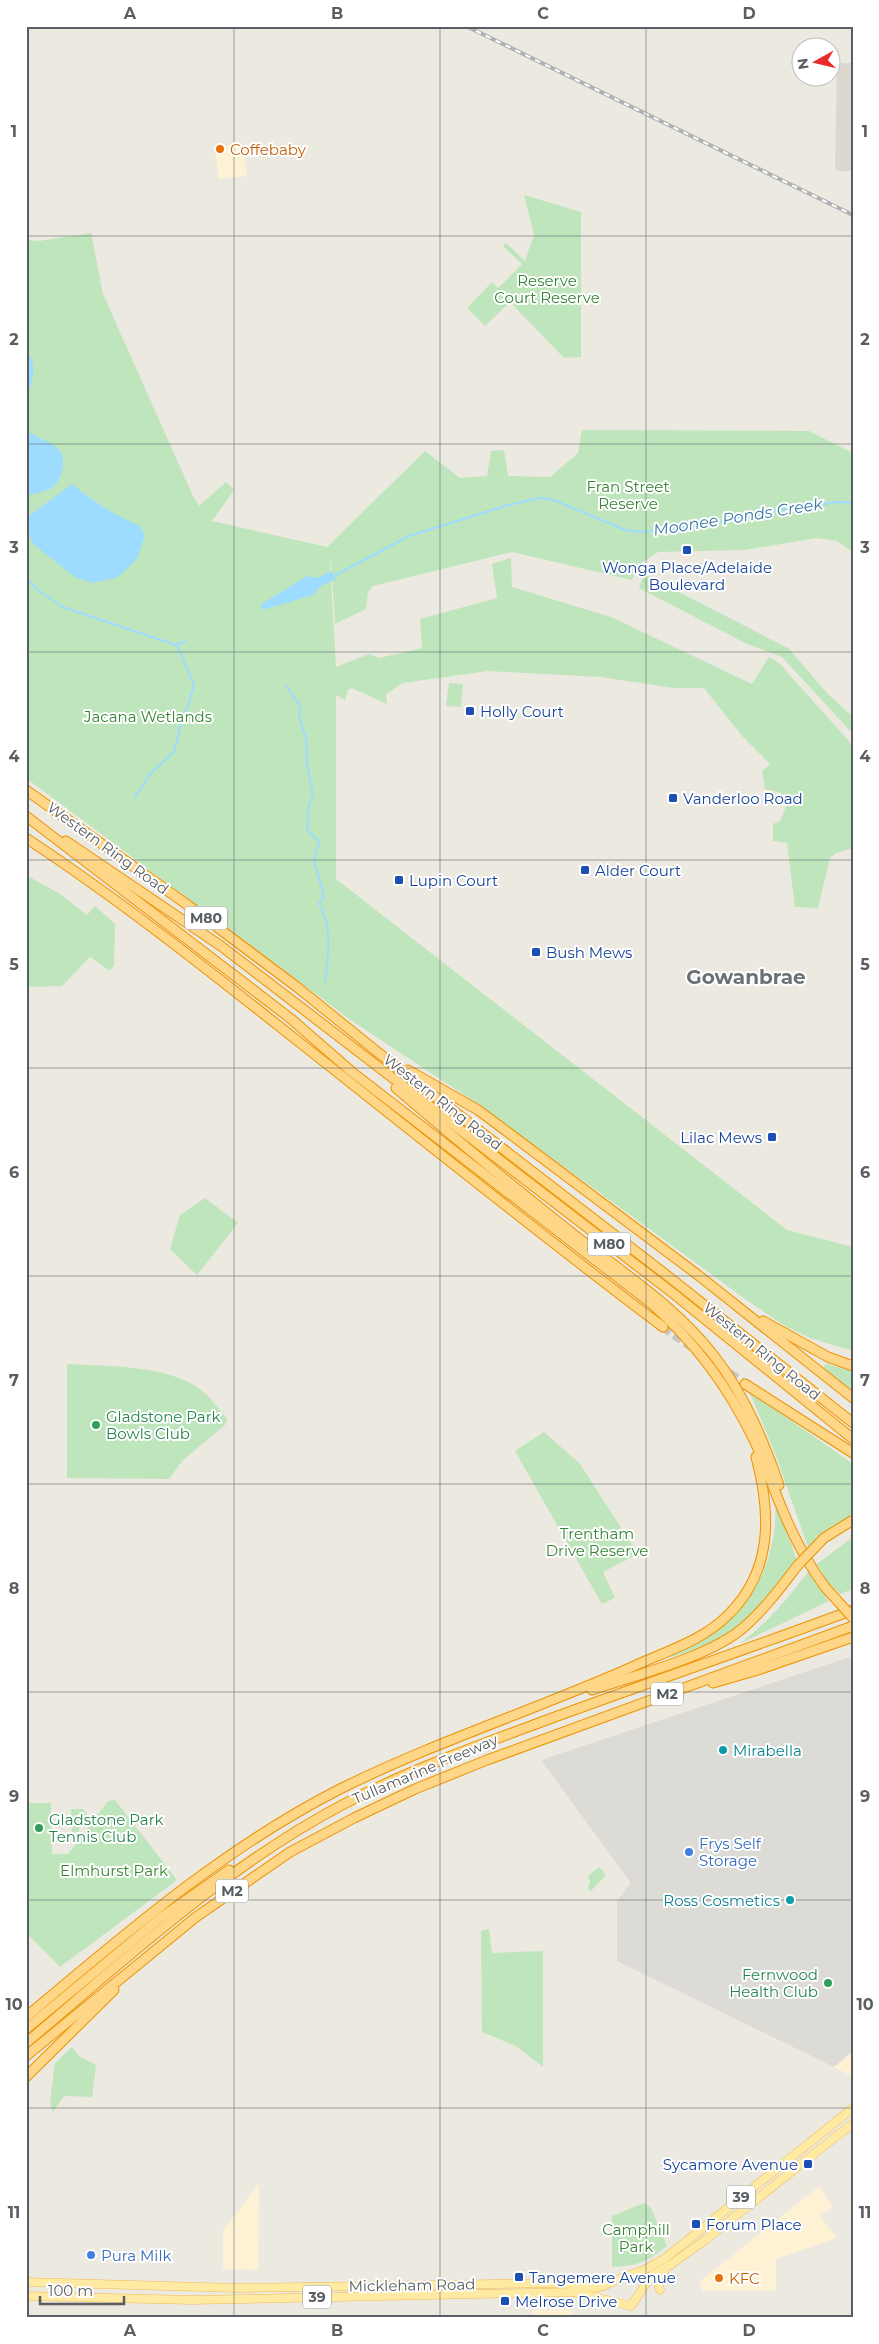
<svg xmlns="http://www.w3.org/2000/svg" width="879" height="2344" font-family="Montserrat,sans-serif">
	<style>
		.commercial { fill: #fef1d4 }
		.industrial { fill: #dddbd5 }
		.education { fill: #dcd8cf }
		.green { fill: #bfe5bc }
		.water { fill: #9edcff }
		.lines { fill: none; stroke-linecap: round; stroke-linejoin: round }
		.stream { stroke: #9edcff; stroke-width: 2 }
		.highway-tunnel { stroke: #c7c6c1; stroke-width: 9; stroke-dasharray: 9 4.5; stroke-linecap: butt }
		.primary-casing { stroke: #f1ba55; stroke-width: 9 }
		.highway-casing { stroke: #ed9200; stroke-width: 11 }
		.primary { stroke: #ffeaa3; stroke-width: 8 }
		.highway { stroke: #fdd687; stroke-width: 9 }
		.rail-casing { stroke: #b0b1b2; stroke-width: 4 }
		.rail { stroke: #fff; stroke-width: 2; stroke-dasharray: 5.5; stroke-linecap: butt }
		.highway-bridge-casing { stroke: #ed9200; stroke-width: 11; stroke-linecap: butt }
		.highway-bridge { stroke: #fdd687; stroke-width: 9 }
		.grid { fill: none; stroke: #595e62; stroke-width: 1; stroke-opacity: 0.55 }
		.food-dot { fill: #e8710a; stroke: #fff; stroke-width: 2 }
		.transit-dot { fill: #1a4fb4; stroke: #fff; stroke-width: 2 }
		.leisure-dot { fill: #2e9e5b; stroke: #fff; stroke-width: 2 }
		.culture-dot { fill: #0f9aa8; stroke: #fff; stroke-width: 2 }
		.shop-dot { fill: #3f7fe0; stroke: #fff; stroke-width: 2 }
		.labels { text-anchor: middle; dominant-baseline: central; stroke-width: 4; stroke-linejoin: round; paint-order: stroke }
		.shield { fill: #fff; stroke: #8b8e91; stroke-width: 1 }
		.shield-label { font-size: 14px; font-weight: bold; fill: #595e62 }
		.food-label { font-size: 15px; fill: #c56008; stroke: #fff; text-anchor: start }
		.park-label { font-size: 15px; fill: #378535; stroke: #fff }
		.transit-label { font-size: 15px; fill: #164399; stroke: #fff; text-anchor: start }
		.street-label { font-size: 15px; fill: #595e62; stroke: #fff }
		.leisure-label { font-size: 15px; fill: #27864d; stroke: #fff; text-anchor: start }
		.culture-label { font-size: 15px; fill: #0d838f; stroke: #fff; text-anchor: start }
		.shop-label { font-size: 15px; fill: #366cbe; stroke: #fff; text-anchor: start }
		.water-label { font-size: 16px; font-style: italic; fill: #3a77a7; stroke: #fff }
		.district-label { font-size: 20px; font-weight: bold; fill: #6a7074; stroke: #fff }
		.neatline { fill: none; stroke: #595e62; stroke-width: 2 }
		.grid-label { font-size: 16px; text-anchor: middle; font-weight: bold; fill: #595e62 }
	</style>
	<rect width="100%" height="100%" fill="#ece9e1"/>
	<g class="commercial">
		<polygon points="243,144 247,176 219,179 215,147"/>
		<polygon points="853,2051 853,2077 834,2067"/>
		<polygon points="259,2183 258,2270 223,2269 223,2231"/>
		<polygon points="819,2186 833,2207 820,2216 837,2238 776,2259 776,2290 703,2291 699,2282"/>
		<polygon points="563,2309 572,2311 573,2318 533,2318 533,2310"/>
	</g>
	<polygon class="industrial" points="853,1656 853,2051 834,2067 617,1961 617,1901 631,1883 541,1760"/>
	<polygon class="education" points="837,63 853,63 853,171 837,171 835,168"/>
	<g class="green">
		<polygon points="524,195 581,212 581,357 564,358 510,302 485,326 467,308 492,282 498,288 522,264 503,246 506,243 525,261 534,235"/>
		<polygon points="91,233 103,294 193,496 199,506 226,482 234,490 212,521 327,547 425,451 460,478 487,476 491,451 504,450 508,476 550,477 578,453 582,430 809,431 853,453 853,552 837,541 817,538 745,550 658,552 640,564 632,580 512,552 373,586 368,592 366,609 335,624 331,562 328,562 330,563 336,667 369,654 379,658 422,648 420,619 497,598 492,564 511,558 512,587 611,617 752,684 769,657 779,663 849,741 853,749 853,848 836,853 830,858 818,908 795,907 787,843 773,841 773,824 780,821 786,807 781,793 765,789 762,771 770,764 743,737 704,688 674,688 600,677 488,671 403,683 386,694 387,704 352,688 348,690 345,700 336,695 336,879 787,1230 853,1247 853,1351 810,1338 785,1326 748,1301 475,1102 352,1021 26,778 26,240 39,241"/>
		<polygon points="644,574 788,648 828,694 853,717 853,734 782,657 747,644 639,588"/>
		<polygon points="449,683 463,684 461,707 446,706"/>
		<polygon points="26,875 60,894 87,915 95,906 115,924 114,965 110,971 90,957 62,986 26,987"/>
		<polygon points="205,1198 238,1223 197,1275 170,1249 180,1215"/>
		<path d="M 67,1364 C 105,1366 170,1365 201,1390 C 211,1398 219,1409 227,1419 L 226,1424 L 183,1460 L 169,1479 L 67,1478 Z"/>
		<polygon points="826,1364 853,1371 853,1389 850,1390 823,1368"/>
		<polygon points="749,1391 853,1464 853,1516 828,1530 808,1547 775,1453"/>
		<polygon points="544,1432 580,1464 638,1554 603,1572 615,1598 602,1604 515,1451"/>
		<path d="M 776,1500 L 797,1561 C 778,1583 760,1610 736,1627 C 718,1642 691,1651 669,1658 L 668,1654 C 725,1630 761,1602 773,1538 C 776,1526 775,1513 776,1500 Z"/>
		<polygon points="853,1537 853,1589 840,1594 827,1581 817,1564"/>
		<path d="M 808,1572 L 829,1601 L 739,1644 C 767,1624 787,1599 808,1572 Z"/>
		<polygon points="115,1800 177,1880 60,1967 26,1933 26,1803 51,1803 52,1854 68,1854 108,1801"/>
		<polygon points="71,1809 83,1809 89,1817 90,1823 80,1824 78,1836 72,1836"/>
		<polygon points="599,1867 606,1875 590,1892 588,1888 590,1882 588,1876"/>
		<polygon points="489,1929 492,1953 543,1951 543,2067 516,2046 482,2032 481,1931"/>
		<polygon points="72,2047 79,2056 96,2065 92,2097 64,2096 53,2112 50,2103 55,2063"/>
		<path d="M 644,2203 L 651,2208 L 667,2246 C 647,2262 636,2266 612,2267 L 612,2216 Z"/>
	</g>
	<g class="water">
		<path d="M 26,351 C 38,361 33,385 26,398 Z"/>
		<path d="M 31,433 C 38,438 52,442 58,449 C 67,458 63,476 55,485 C 49,492 35,493 26,496 L 26,434 Z"/>
		<path d="M 72,484 C 93,501 115,516 140,526 L 145,536 L 137,559 L 118,577 L 93,583 L 75,577 L 33,544 L 26,526 L 26,518 Z"/>
		<polygon points="332,571 336,579 321,586 313,595 263,610 260,605 307,576 317,578"/>
	</g>
	<g class="lines">
		<g class="stream">
			<polyline points="332,577 409,536 505,506 539,498 554,500 625,530 640,532 706,525 779,510 838,502 853,503"/>
			<polyline points="26,578 39,591 63,607 176,645 185,641"/>
			<path d="M 286,686 L 300,705 L 299,715 L 306,739 L 307,764 L 313,795 L 309,805 L 307,830 L 319,841 L 314,862 L 324,895 L 319,904 C 332,924 329,957 325,981"/>
			<polyline points="135,797 150,774 174,752 184,714 188,706 194,685 177,646"/>
		</g>
		<polyline class="highway-tunnel" points="663,1327 745,1384"/>
		<defs>
			<g id="primary">
				<polyline points="26,2282 238,2288 561,2283 594,2288 604,2286 621,2278 644,2270 664,2259 853,2108"/>
				<polyline points="660,2290 657,2280 665,2270"/>
				<polyline points="26,2296 192,2300 574,2292 631,2306 652,2275 670,2265 705,2240 853,2123"/>
			</g>
			<g id="highway">
				<polyline points="26,790 189,906 297,987 380,1054 669,1277 853,1423"/>
				<path d="M 26,816 L 290,1018 L 352,1072 L 652,1304 C 697,1345 727,1385 754,1440 C 765,1463 773,1488 783,1511 C 794,1538 808,1564 825,1587"/>
				<path d="M 26,838 C 120,900 207,969 294,1038 C 417,1135 538,1233 663,1327"/>
				<polyline points="66,841 221,946 674,1294 853,1439"/>
				<polyline points="408,1070 478,1110 509,1133 698,1275 853,1398"/>
				<path d="M 396,1088 C 457,1140 518,1191 581,1240 C 628,1276 678,1309 715,1357 C 745,1396 763,1439 779,1485"/>
				<polyline points="763,1321 828,1357 853,1366"/>
				<polyline points="745,1384 853,1453"/>
				<polyline points="713,1683 758,1670 853,1637"/>
				<path d="M 592,1690 C 636,1675 709,1657 743,1628 C 765,1609 781,1587 798,1565"/>
				<path d="M 26,2017 C 126,1933 225,1847 342,1788 C 437,1741 538,1709 634,1666 C 667,1651 704,1640 729,1614 C 773,1570 771,1513 756,1457"/>
				<polyline points="26,2029 159,1919 229,1870"/>
				<path d="M 26,2043 C 127,1958 226,1866 344,1804 C 405,1772 471,1748 536,1724 C 641,1685 748,1649 853,1610"/>
				<polyline points="26,2056 196,1917 290,1852 354,1818 415,1789 487,1760 853,1626"/>
				<polyline points="26,2077 114,1990"/>
			</g>
		</defs>
		<use href="#primary" class="primary-casing"/>
		<use href="#highway" class="highway-casing"/>
		<use href="#primary" class="primary"/>
		<use href="#highway" class="highway"/>
		<defs>
			<polyline id="rail" points="466,26 853,215"/>
		</defs>
		<use href="#rail" class="rail-casing"/>
		<use href="#rail" class="rail"/>
		<defs>
			<g id="highway-bridge">
				<polyline points="798,1565 824,1538 853,1520"/>
				<polyline points="825,1587 853,1618"/>
			</g>
		</defs>
		<use href="#highway-bridge" class="highway-bridge-casing"/>
		<use href="#highway-bridge" class="highway-bridge"/>
	</g>
	<path class="grid" d="M 234,26 L 234,2318M 440,26 L 440,2318M 646,26 L 646,2318M 26,236 L 853,236M 26,444 L 853,444M 26,652 L 853,652M 26,860 L 853,860M 26,1068 L 853,1068M 26,1276 L 853,1276M 26,1484 L 853,1484M 26,1692 L 853,1692M 26,1900 L 853,1900M 26,2108 L 853,2108"/>
	<g class="food-dot">
		<circle cx="220" cy="149" r="5"/>
		<circle cx="719" cy="2278" r="5"/>
	</g>
	<g class="transit-dot">
		<rect x="682" y="545" width="10" height="10" rx="2.5"/>
		<rect x="465" y="706" width="10" height="10" rx="2.5"/>
		<rect x="668" y="793" width="10" height="10" rx="2.5"/>
		<rect x="580" y="865" width="10" height="10" rx="2.5"/>
		<rect x="394" y="875" width="10" height="10" rx="2.5"/>
		<rect x="531" y="947" width="10" height="10" rx="2.5"/>
		<rect x="767" y="1132" width="10" height="10" rx="2.5"/>
		<rect x="803" y="2159" width="10" height="10" rx="2.5"/>
		<rect x="691" y="2219" width="10" height="10" rx="2.5"/>
		<rect x="514" y="2272" width="10" height="10" rx="2.5"/>
		<rect x="500" y="2296" width="10" height="10" rx="2.5"/>
	</g>
	<g class="leisure-dot">
		<circle cx="96" cy="1425" r="5"/>
		<circle cx="39" cy="1828" r="5"/>
		<circle cx="828" cy="1983" r="5"/>
	</g>
	<g class="culture-dot">
		<circle cx="723" cy="1750" r="5"/>
		<circle cx="790" cy="1900" r="5"/>
	</g>
	<g class="shop-dot">
		<circle cx="689" cy="1852" r="5"/>
		<circle cx="91" cy="2255" r="5"/>
	</g>
	<g class="labels">
		<g class="shield">
			<rect x="185" y="906.5" width="42" height="23" rx="4"/>
			<rect x="588" y="1232.5" width="42" height="23" rx="4"/>
			<rect x="651" y="1682.5" width="32" height="23" rx="4"/>
			<rect x="216" y="1879.5" width="32" height="23" rx="4"/>
			<rect x="727" y="2185.5" width="28" height="23" rx="4"/>
			<rect x="303" y="2285.5" width="28" height="23" rx="4"/>
		</g>
		<g class="shield-label">
			<text x="206" y="918">M80</text>
			<text x="609" y="1244">M80</text>
			<text x="667" y="1694">M2</text>
			<text x="232" y="1891">M2</text>
			<text x="741" y="2197">39</text>
			<text x="317" y="2297">39</text>
		</g>
		<g class="food-label">
			<text x="230" y="149">Coffebaby</text>
			<text x="729" y="2278">KFC</text>
		</g>
		<g class="park-label">
			<text x="547" y="280">Reserve<tspan x="547" dy="17">Court Reserve</tspan></text>
			<text x="628" y="486">Fran Street<tspan x="628" dy="17">Reserve</tspan></text>
			<text x="148" y="716">Jacana Wetlands</text>
			<text x="597" y="1533">Trentham<tspan x="597" dy="17">Drive Reserve</tspan></text>
			<text x="114" y="1870">Elmhurst Park</text>
			<text x="636" y="2229">Camphill<tspan x="636" dy="17">Park</tspan></text>
		</g>
		<g class="transit-label">
			<text x="687" y="567" text-anchor="middle">Wonga Place/Adelaide<tspan x="687" dy="17">Boulevard</tspan></text>
			<text x="480" y="711">Holly Court</text>
			<text x="683" y="798">Vanderloo Road</text>
			<text x="595" y="870">Alder Court</text>
			<text x="409" y="880">Lupin Court</text>
			<text x="546" y="952">Bush Mews</text>
			<text x="762" y="1137" text-anchor="end">Lilac Mews</text>
			<text x="798" y="2164" text-anchor="end">Sycamore Avenue</text>
			<text x="706" y="2224">Forum Place</text>
			<text x="529" y="2277">Tangemere Avenue</text>
			<text x="515" y="2301">Melrose Drive</text>
		</g>
		<g class="street-label">
			<text transform="translate(108 848) rotate(36)">Western Ring Road</text>
			<text transform="translate(443 1102) rotate(38)">Western Ring Road</text>
			<text transform="translate(762 1351) rotate(39)">Western Ring Road</text>
			<text transform="translate(425 1769) rotate(-23)">Tullamarine Freeway</text>
			<text transform="translate(412 2285) rotate(-1)">Mickleham Road</text>
		</g>
		<g class="leisure-label">
			<text x="106" y="1416">Gladstone Park<tspan x="106" dy="17">Bowls Club</tspan></text>
			<text x="49" y="1819">Gladstone Park<tspan x="49" dy="17">Tennis Club</tspan></text>
			<text x="818" y="1974" text-anchor="end">Fernwood<tspan x="818" dy="17">Health Club</tspan></text>
		</g>
		<g class="culture-label">
			<text x="733" y="1750">Mirabella</text>
			<text x="780" y="1900" text-anchor="end">Ross Cosmetics</text>
		</g>
		<g class="shop-label">
			<text x="699" y="1843">Frys Self<tspan x="699" dy="17">Storage</tspan></text>
			<text x="101" y="2255">Pura Milk</text>
		</g>
		<g class="water-label">
			<text transform="translate(738 517) rotate(-9)">Moonee Ponds Creek</text>
		</g>
		<g class="district-label">
			<text x="746" y="977">Gowanbrae</text>
		</g>
	</g>
	<rect width="879" height="2344" fill="none" stroke="#ffffff" stroke-width="55"/>
	<g transform="translate(816 62) rotate(262)"><circle r="24" fill="#ffffff" stroke="#bdbfc0"/>
	<path d="M0-4L9 19L0 12L-9 19Z" fill="#e92b2a"/>
	<text y="-8" font-size="14" font-weight="bold" text-anchor="middle" fill="#595e62">N</text>
	</g>
	<path d="M40 2296v8h84v-8" fill="none" stroke="#595e62" stroke-width="2.5"/>
	<text x="48" y="2296" font-size="15" fill="#595e62" stroke="#ffffff" stroke-width="4" paint-order="stroke">100 m</text>
	<rect x="28" y="28" width="824" height="2288" class="neatline"/>
	<g class="grid-label">
		<text x="130" y="19">A</text>
		<text x="337" y="19">B</text>
		<text x="543" y="19">C</text>
		<text x="749" y="19">D</text>
		<text x="14" y="137">1</text>
		<text x="865" y="137">1</text>
		<text x="14" y="345">2</text>
		<text x="865" y="345">2</text>
		<text x="14" y="553">3</text>
		<text x="865" y="553">3</text>
		<text x="14" y="762">4</text>
		<text x="865" y="762">4</text>
		<text x="14" y="970">5</text>
		<text x="865" y="970">5</text>
		<text x="14" y="1178">6</text>
		<text x="865" y="1178">6</text>
		<text x="14" y="1386">7</text>
		<text x="865" y="1386">7</text>
		<text x="14" y="1594">8</text>
		<text x="865" y="1594">8</text>
		<text x="14" y="1802">9</text>
		<text x="865" y="1802">9</text>
		<text x="14" y="2010">10</text>
		<text x="865" y="2010">10</text>
		<text x="14" y="2218">11</text>
		<text x="865" y="2218">11</text>
		<text x="130" y="2336">A</text>
		<text x="337" y="2336">B</text>
		<text x="543" y="2336">C</text>
		<text x="749" y="2336">D</text>
	</g>
</svg>
